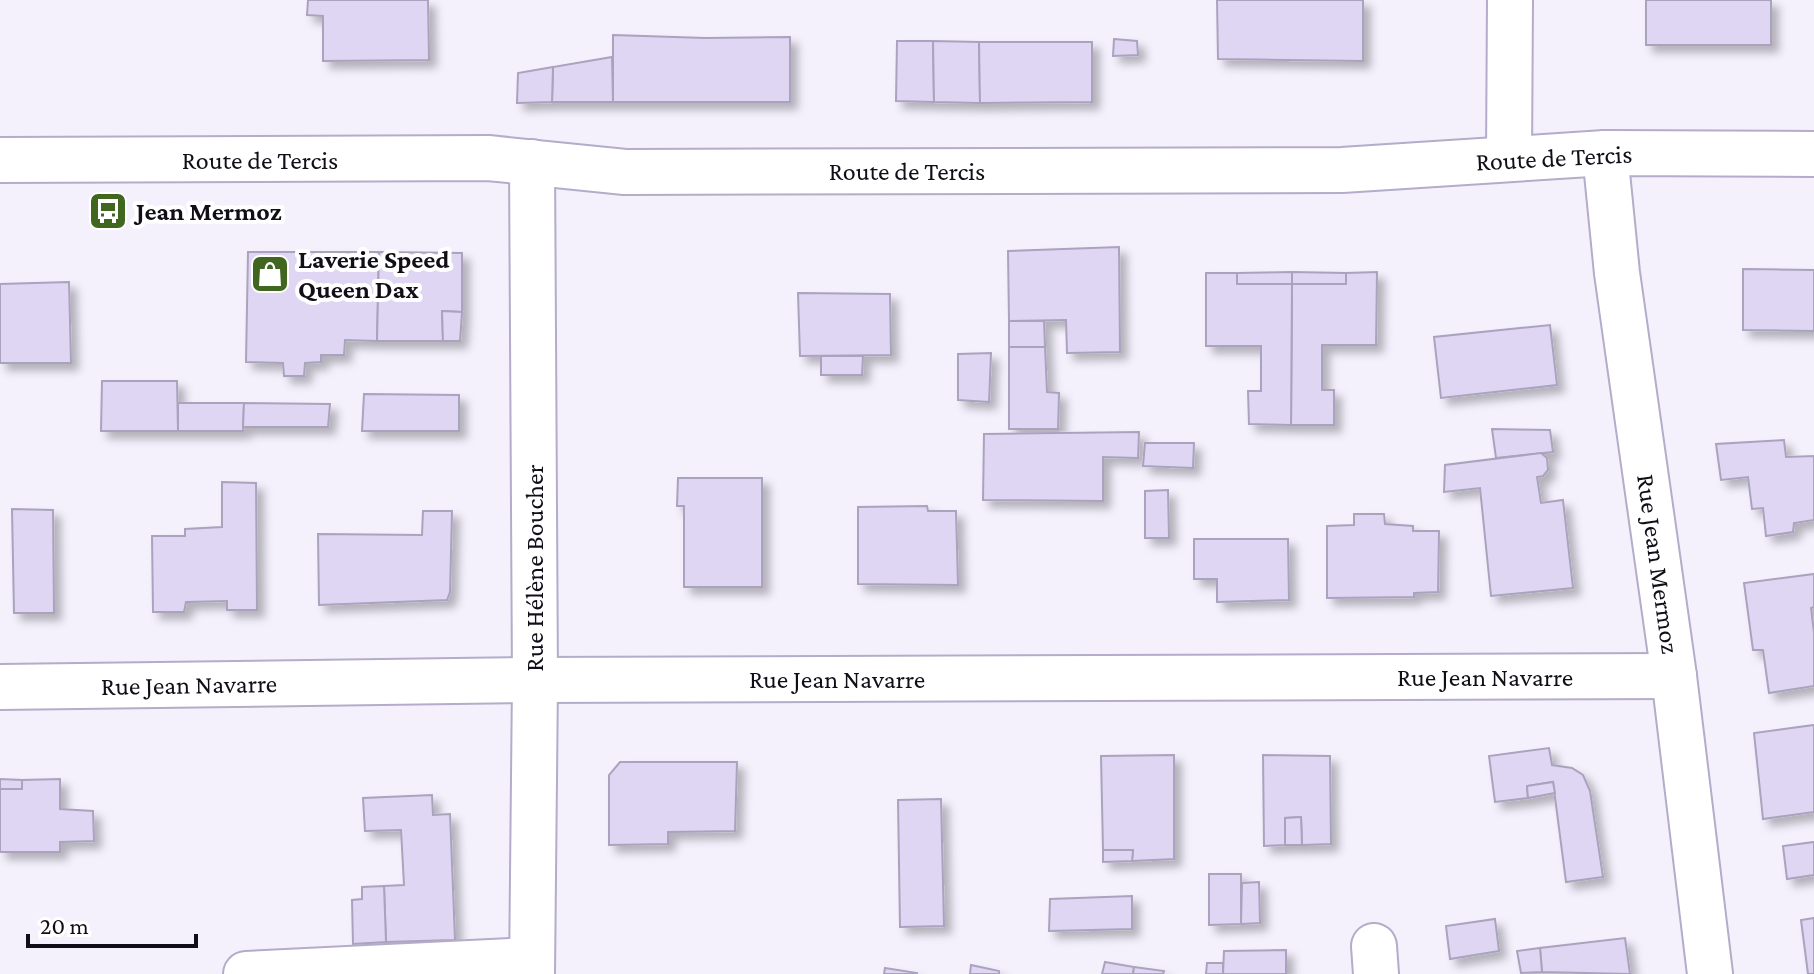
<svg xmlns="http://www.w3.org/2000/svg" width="1814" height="974" font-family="'Crimson Pro',serif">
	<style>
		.building { fill: #ded6f3; stroke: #aba3be; stroke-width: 2; filter: url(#shadow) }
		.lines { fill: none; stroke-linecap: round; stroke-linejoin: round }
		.minor-casing { stroke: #b4acc8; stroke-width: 48 }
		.secondary-casing { stroke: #b4acc8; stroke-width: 48 }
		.minor { stroke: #fff; stroke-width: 44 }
		.secondary { stroke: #fff; stroke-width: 44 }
		.labels { text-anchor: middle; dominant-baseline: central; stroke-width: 8; stroke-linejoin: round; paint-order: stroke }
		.street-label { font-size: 26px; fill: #110e17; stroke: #fff }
		.poi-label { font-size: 26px; font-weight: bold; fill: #110e17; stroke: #fff; text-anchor: start }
	</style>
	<defs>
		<filter id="shadow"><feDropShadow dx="7" dy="7" stdDeviation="4" flood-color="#0004"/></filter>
	</defs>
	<rect width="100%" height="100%" fill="#f4f1fd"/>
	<g class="building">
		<polygon points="308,0 428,0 429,60 323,61 323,16 307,15"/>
		<polygon points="1217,0 1363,0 1363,61 1218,59"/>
		<rect x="1646" y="0" width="125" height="45"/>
		<polygon points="613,35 705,38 790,37 790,102 613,102"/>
		<polygon points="1114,39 1137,41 1138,55 1113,56"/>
		<polygon points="897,41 933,41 934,102 896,101"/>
		<polygon points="933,41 979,42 980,103 934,102"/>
		<polygon points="979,42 1092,42 1092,102 980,103"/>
		<polygon points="612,57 613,102 552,102 553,67"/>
		<polygon points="553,67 552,102 517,103 518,73"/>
		<polygon points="1119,247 1120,352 1067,353 1066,320 1009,321 1008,251"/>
		<polygon points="248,252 379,252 377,341 345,340 344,355 321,355 321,362 305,363 304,376 284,376 283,363 246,362"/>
		<polygon points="379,252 462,253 462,312 442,311 443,341 377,341"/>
		<polygon points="1743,269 1814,270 1814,331 1743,330"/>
		<polygon points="1292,272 1292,284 1237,284 1237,273"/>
		<polygon points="1292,272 1346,273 1346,284 1292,284"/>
		<polygon points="1377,272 1376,345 1322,345 1322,390 1334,390 1334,425 1291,425 1292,284 1346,284 1346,273"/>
		<polygon points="1206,273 1237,273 1237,284 1292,284 1291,425 1249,424 1248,391 1261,391 1261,346 1206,346"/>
		<polygon points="69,282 71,363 0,363 0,284"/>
		<polygon points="798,293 890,294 891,355 800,356"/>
		<polygon points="442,311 462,312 460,341 443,341"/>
		<polygon points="1009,321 1044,321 1045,347 1009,347"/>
		<polygon points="1550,325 1557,385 1441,398 1434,337"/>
		<polygon points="1009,347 1045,347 1047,392 1059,393 1058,429 1009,429"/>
		<polygon points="991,353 989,402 958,400 958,354"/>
		<polygon points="821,356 863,356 862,375 821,375"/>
		<polygon points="102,381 177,381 178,431 101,431"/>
		<polygon points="364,394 459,395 459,431 362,431"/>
		<polygon points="178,403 244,403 243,431 178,431"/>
		<polygon points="244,403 330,404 328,427 243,427"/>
		<polygon points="1492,429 1550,430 1553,452 1496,458"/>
		<polygon points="1139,432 1138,458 1103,457 1103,501 983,500 984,434"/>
		<polygon points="1784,440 1786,457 1814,456 1814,520 1794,523 1793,532 1766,536 1763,508 1752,509 1748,477 1721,480 1716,444"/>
		<polygon points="1145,443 1194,443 1193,468 1143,466"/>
		<polygon points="1541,453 1547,458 1548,470 1543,476 1537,477 1541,503 1563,500 1573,588 1491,596 1480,488 1444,492 1445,465"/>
		<polygon points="678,478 762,478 762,587 684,587 684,506 677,506"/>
		<polygon points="222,482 256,483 257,610 227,610 227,601 186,602 184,612 153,612 152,536 185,536 185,529 222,527"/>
		<polygon points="1168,490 1169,538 1145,538 1145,491"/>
		<polygon points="927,506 928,511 956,511 958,585 858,584 858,507"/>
		<polygon points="12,509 53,510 54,613 14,613"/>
		<polygon points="423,511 452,511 450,592 447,600 319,605 318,534 422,535"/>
		<polygon points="1354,514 1384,514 1385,524 1413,526 1413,531 1439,531 1438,592 1414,593 1414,597 1327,598 1327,526 1354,525"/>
		<polygon points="1194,539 1288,539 1289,600 1217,602 1217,579 1194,579"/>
		<polygon points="1814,574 1814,607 1811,608 1814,633 1814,686 1769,693 1763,650 1753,650 1744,583"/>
		<polygon points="1814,725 1814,812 1763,819 1754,733"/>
		<polygon points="1549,748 1552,765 1572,768 1583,775 1590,791 1603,877 1566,882 1553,782 1527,786 1528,798 1495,802 1489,756"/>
		<polygon points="1174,755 1174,859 1132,861 1133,850 1103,850 1101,756"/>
		<polygon points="1263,755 1330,756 1331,844 1302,845 1301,817 1285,818 1285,845 1264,846"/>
		<polygon points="620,762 737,762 735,831 668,832 668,844 609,845 609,775"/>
		<polygon points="0,779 22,780 22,789 0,789"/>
		<polygon points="60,779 60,809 93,811 94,841 60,842 60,852 0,852 0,789 22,789 22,780"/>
		<polygon points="1553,782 1555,793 1528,798 1527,786"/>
		<polygon points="432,795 433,815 450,814 455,940 386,942 384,886 404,885 401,830 365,831 363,798"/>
		<polygon points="941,799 944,926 900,927 898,800"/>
		<polygon points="1301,817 1302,845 1285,845 1285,818"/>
		<polygon points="1814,842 1814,875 1787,879 1783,846"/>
		<polygon points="1103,850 1133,850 1132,861 1103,862"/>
		<polygon points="1209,874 1241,874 1241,924 1209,925"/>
		<polygon points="1259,882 1260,923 1241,924 1242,883"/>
		<polygon points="384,886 386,942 353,944 352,900 362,899 362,887"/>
		<polygon points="1132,896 1132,929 1049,931 1050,899"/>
		<polygon points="1814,918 1814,974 1808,974 1801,920"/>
		<polygon points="1495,919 1499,951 1450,959 1446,926"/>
		<polygon points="1625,938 1630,974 1542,972 1540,948"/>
		<polygon points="1540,948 1542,972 1521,973 1517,951"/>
		<polygon points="1286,950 1286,974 1223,974 1224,951"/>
		<polygon points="1105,962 1134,967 1133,974 1102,974"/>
		<polygon points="1207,963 1223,963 1223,974 1206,974"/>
		<polygon points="971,965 999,971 999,974 970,974"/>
		<polygon points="1134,967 1164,971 1163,974 1133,974"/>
		<polygon points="885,968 917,973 917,974 884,974"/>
	</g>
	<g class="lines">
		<defs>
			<g id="minor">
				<polyline points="1605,153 1617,273 1674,676 1710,974"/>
				<polyline points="1509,158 1510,0"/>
				<polyline points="0,687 535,680 1674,676"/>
				<polyline points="1374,946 1376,974"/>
				<polyline points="246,974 531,960"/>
				<polyline points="532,974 535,680 532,162"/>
			</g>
			<polyline id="secondary" points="0,160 488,158 625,172 1342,170 1605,153 1814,154"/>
		</defs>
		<use href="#minor" class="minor-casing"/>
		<use href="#secondary" class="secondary-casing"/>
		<use href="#minor" class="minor"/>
		<use href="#secondary" class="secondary"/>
	</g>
	<defs>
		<symbol id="bus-square" viewBox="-11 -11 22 22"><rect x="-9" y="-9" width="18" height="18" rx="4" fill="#406620" stroke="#fff"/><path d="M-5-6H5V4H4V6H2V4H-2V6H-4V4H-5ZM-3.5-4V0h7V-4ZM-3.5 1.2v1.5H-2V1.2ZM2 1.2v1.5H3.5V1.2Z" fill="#fff"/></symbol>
		<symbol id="shop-square" viewBox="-11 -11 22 22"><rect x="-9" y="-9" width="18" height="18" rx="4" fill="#406620" stroke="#fff"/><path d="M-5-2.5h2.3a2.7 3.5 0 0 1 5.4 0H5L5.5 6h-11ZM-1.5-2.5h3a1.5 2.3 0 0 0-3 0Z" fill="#fff"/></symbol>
	</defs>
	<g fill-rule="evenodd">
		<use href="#bus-square" x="86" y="189" width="44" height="44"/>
		<use href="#shop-square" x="248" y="252" width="44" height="44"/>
	</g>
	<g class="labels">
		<g class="street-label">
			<text transform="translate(1554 158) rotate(-3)">Route de Tercis</text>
			<text x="260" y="160">Route de Tercis</text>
			<text x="907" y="171">Route de Tercis</text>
			<text transform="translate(1658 564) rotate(82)">Rue Jean Mermoz</text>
			<text transform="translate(534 568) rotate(-90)">Rue Hélène Boucher</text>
			<text x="1485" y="677">Rue Jean Navarre</text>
			<text x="837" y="679">Rue Jean Navarre</text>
			<text transform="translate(189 685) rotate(-1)">Rue Jean Navarre</text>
		</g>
		<g class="poi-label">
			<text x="136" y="211">Jean Mermoz</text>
			<text x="298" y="259">Laverie Speed<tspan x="298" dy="30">Queen Dax</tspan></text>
		</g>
	</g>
	<path d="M28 934v12h168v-12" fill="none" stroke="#110e17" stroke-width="4"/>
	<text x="40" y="934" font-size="24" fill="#110e17" stroke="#ffffff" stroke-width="6" paint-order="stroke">20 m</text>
</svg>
